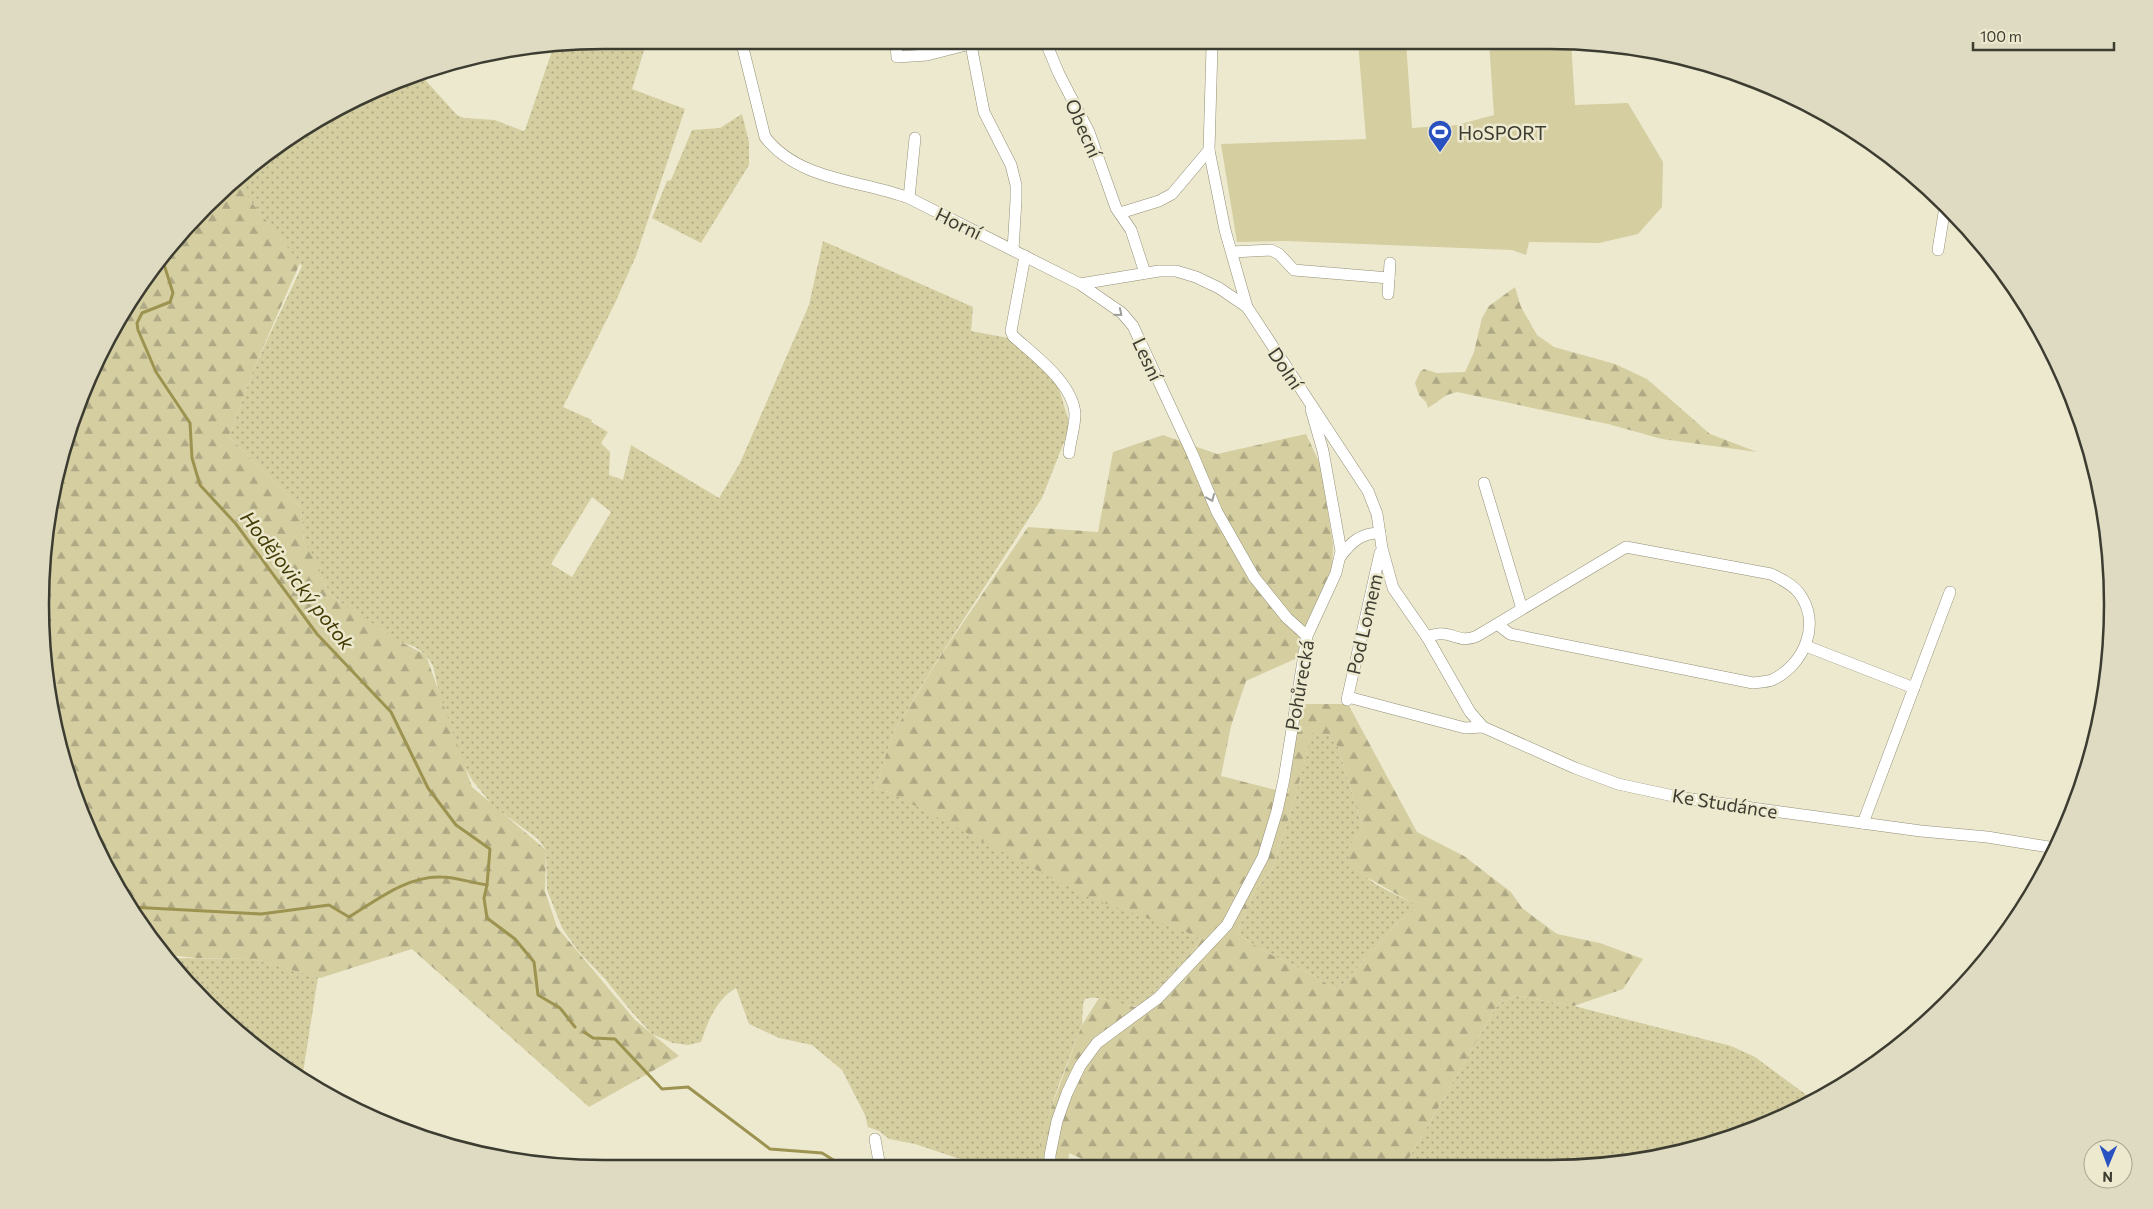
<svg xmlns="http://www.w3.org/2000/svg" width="2153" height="1209" font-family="Commissioner,sans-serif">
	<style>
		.grass { fill: url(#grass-dots); fill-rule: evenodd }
		.forest { fill: url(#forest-firs); fill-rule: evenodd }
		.pitch { fill: #d5cea1 }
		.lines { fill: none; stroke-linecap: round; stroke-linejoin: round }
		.stream { stroke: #9d9350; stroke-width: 3 }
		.street-casing { stroke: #938f77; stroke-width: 12 }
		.street { stroke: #fff; stroke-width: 11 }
		.oneway { stroke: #9e9e98 }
		.labels { text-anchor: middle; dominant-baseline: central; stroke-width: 5; stroke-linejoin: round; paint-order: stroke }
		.street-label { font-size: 19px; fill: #3d3c31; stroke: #ede9cf }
		.poi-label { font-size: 19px; fill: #3d3c31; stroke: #ede9cf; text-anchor: start }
		.water-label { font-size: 20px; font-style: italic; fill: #443c04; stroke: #ede9cf }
		.rim { fill: none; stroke: #3d3c31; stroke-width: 2.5 }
	</style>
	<defs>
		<pattern id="grass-dots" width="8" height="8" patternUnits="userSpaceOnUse" patternTransform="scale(1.25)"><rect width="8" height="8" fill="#d5cea1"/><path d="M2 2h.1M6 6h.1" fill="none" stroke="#aea884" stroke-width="1.8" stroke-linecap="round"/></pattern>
		<pattern id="forest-firs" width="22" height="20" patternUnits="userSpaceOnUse" patternTransform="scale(1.25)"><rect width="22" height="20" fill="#d5cea1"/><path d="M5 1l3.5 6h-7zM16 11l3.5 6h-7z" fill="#aea884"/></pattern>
	</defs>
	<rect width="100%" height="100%" fill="#ede9cf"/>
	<g class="grass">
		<path d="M 646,44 L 632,89 L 685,109 L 636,256 L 615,303 L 563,407 L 592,420 L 591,422 L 608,432 L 601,443 L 610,452 L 609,475 L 623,480 L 631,445 L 719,498 L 740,463 L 809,305 L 823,241 L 973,307 L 971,331 L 1008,338 L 1029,354 L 1055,383 L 1060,392 L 1068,419 L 1068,432 L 1042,498 L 938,659 L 893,733 L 875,789 L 889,792 L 1201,939 L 1191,953 L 1143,1004 C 1124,1012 1105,993 1085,999 L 1083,1004 L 1082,1025 L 1058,1087 L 1040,1142 L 1041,1166 L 981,1166 L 915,1144 L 889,1139 L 879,1131 L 868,1127 L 865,1115 L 842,1070 L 812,1045 L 779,1038 L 749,1024 L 736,988 C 716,1000 708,1021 701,1042 L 688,1045 L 673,1043 L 652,1034 L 630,1010 L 605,979 L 578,951 L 562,928 L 547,890 L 546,850 L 538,839 L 493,806 L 472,780 L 459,756 L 440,698 L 433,666 L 426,655 L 415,647 L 395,640 L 333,597 L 322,580 L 316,560 L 304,542 L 301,508 L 229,437 L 254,368 L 302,266 L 234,180 L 261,156 L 355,98 L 418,72 L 457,115 L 464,118 L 495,120 L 523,131 L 525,130 L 554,45 ZM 592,497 L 611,512 L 572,577 L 551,564 Z"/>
		<polygon points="742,114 749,142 749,165 701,243 652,218 667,181 671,180 692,130 720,128"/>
		<path d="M 1312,732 L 1328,735 L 1338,747 L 1363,828 L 1347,850 C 1357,880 1389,891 1415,904 L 1415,910 L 1399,921 L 1342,985 L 1334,989 C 1304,966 1266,958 1237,932 L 1253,894 L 1272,868 L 1293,805 Z"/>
		<polygon points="166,958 252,959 318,977 302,1079 233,1029 180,976"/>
		<polygon points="1517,996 1574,1006 1731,1046 1755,1057 1812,1099 1730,1139 1622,1164 1405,1165 1498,1004"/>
	</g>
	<g class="forest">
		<polygon points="234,180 300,263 254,368 229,437 301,508 304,542 317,560 322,580 333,597 399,641 426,655 472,787 546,850 545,891 557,927 635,1020 679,1056 589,1107 412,949 320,978 252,959 197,958 165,955 116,887 83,820 51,715 41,641 45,531 59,458 98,355 135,291 205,206"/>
		<polygon points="1515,287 1521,307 1537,335 1554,347 1615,364 1647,379 1710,434 1757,452 1662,439 1608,424 1457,392 1447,395 1428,408 1426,402 1419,395 1415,383 1420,372 1424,369 1437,373 1465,372 1474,352 1482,318 1489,306"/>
		<path d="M 1306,434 L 1320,464 L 1333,544 L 1332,569 L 1295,659 L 1246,681 L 1231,726 L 1221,776 L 1288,793 L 1300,704 L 1348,704 L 1417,832 L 1464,856 L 1511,892 L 1522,908 L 1557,934 L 1600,943 L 1643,959 L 1623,989 L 1574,1006 L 1517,996 L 1498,1004 L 1405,1165 L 1098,1166 L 1069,1153 L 1068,1166 L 1040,1166 L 1040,1142 L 1049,1114 L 1082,1025 L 1099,998 L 1135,1007 L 1143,1004 L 1191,953 L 1201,939 L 1184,931 L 1090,898 L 889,792 L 875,789 L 893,733 L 943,652 L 1028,527 L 1098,532 L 1113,452 L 1163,435 L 1217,454 ZM 1312,733 L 1328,735 L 1338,747 L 1363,828 L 1347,850 L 1351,866 L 1356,871 L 1414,904 L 1415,910 L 1399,921 L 1342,985 L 1334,989 C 1304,966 1266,958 1237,932 L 1253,894 L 1272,868 L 1293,805 Z"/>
	</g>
	<polygon class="pitch" points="1571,41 1575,105 1628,103 1663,162 1662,207 1638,234 1599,243 1529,242 1526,255 1512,250 1287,241 1237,242 1221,144 1366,139 1358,42 1406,42 1412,128 1457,125 1494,115 1489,42"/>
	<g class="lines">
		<g class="stream">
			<polyline points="162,258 173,293 170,302 142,313 137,323 138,330 156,372 190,423 192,458 200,485 236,524 317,634 391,712 428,788 456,825 490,849 487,885 484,898 487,918 515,939 534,962 538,995 560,1008 575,1027"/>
			<path d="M 130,907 L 261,914 L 329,905 L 349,917 C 377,900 407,876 441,877 C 456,877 472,883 487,885"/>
			<polyline points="584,1032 593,1038 615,1039 662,1089 688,1087 770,1149 822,1153 835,1161 838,1167"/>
		</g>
		<defs>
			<g id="street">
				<polyline points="1215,42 1212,47 1209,150 1225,230 1247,307 1368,491 1377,514 1382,548 1393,588 1427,637 1470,712 1483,727 1575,768 1618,784 1678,797 1759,809 1921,831 1987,837 2055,848"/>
				<polyline points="1002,43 1003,43"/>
				<polyline points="1046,43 1059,74 1089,132 1116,208 1131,230 1145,273"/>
				<path d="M 742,44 L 765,137 C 799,181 861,180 909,198 L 1080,284 L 1159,271 L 1176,271 L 1196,277 L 1219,288 L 1247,307"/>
				<polyline points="896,44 897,57 927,55 974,43"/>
				<polyline points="971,45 984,112 1011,165 1016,185 1016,200 1013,250"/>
				<polyline points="909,198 915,138"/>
				<polyline points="1120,213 1159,201 1172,194 1209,150"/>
				<polyline points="1938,250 1945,207"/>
				<polyline points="1232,252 1271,250 1279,254 1294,270 1389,278"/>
				<path d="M 1025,256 L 1011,331 L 1013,336 C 1034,355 1073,383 1075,414 C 1075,427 1070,441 1069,453"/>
				<polyline points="1080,284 1122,313 1133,326 1192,453 1217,512 1254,577 1287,618 1307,636"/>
				<polyline points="1388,294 1390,263"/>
				<polyline points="1484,483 1522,609"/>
				<path d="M 1340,557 C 1351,542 1361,533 1380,533"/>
				<path d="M 1427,637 C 1430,636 1435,634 1438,634 C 1453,632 1460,644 1477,636 L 1626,547 L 1771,574 C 1781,579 1792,584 1799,593 C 1822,624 1804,665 1772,680 C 1766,682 1759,682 1753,683 L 1510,634 L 1497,624"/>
				<polyline points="1806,646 1914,688"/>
				<polyline points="1348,697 1465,728 1483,727"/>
				<polyline points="1347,700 1380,553"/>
				<polyline points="1863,823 1950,592"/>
				<polyline points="875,1139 880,1167"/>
				<polyline points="1050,1166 1050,1155 1057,1121 1067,1093 1080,1066 1097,1043 1158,998 1227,925 1263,857 1277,811 1284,779 1307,636 1336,573 1341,551 1323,451 1311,409"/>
			</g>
		</defs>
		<use href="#street" class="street-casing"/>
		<use href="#street" class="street"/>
	</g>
	<defs><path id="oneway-chevron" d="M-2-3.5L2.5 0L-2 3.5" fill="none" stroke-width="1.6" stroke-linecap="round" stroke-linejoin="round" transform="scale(1.25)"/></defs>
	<g class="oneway">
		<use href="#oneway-chevron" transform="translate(1119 313) rotate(40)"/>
		<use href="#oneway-chevron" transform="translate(1211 498) rotate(67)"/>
	</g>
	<defs>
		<symbol id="stadium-pin" viewBox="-11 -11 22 30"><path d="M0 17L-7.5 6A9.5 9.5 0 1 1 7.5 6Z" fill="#2951c0" stroke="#ede9cf"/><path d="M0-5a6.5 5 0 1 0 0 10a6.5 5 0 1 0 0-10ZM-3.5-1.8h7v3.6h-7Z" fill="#fff"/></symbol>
	</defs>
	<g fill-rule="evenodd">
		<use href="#stadium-pin" x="1426" y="118" width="28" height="38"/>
	</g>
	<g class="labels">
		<g class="street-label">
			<text transform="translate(1084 128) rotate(66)">Obecní</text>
			<text transform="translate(959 223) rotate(26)">Horní</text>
			<text transform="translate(1148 359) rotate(65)">Lesní</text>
			<text transform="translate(1286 368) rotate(56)">Dolní</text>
			<text transform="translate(1364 624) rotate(-77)">Pod Lomem</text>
			<text transform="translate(1299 685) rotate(-80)">Pohůrecká</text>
			<text transform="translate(1725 803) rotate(9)">Ke Studánce</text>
		</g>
		<g class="poi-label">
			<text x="1458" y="132">HoSPORT</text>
		</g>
		<g class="water-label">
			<text transform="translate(298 580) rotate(52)">Hodějovický potok</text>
		</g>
	</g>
	<path d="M0 0H2153V1209H0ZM604 49H1549A555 555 0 0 1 2104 604V605A555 555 0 0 1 1549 1160H604A555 555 0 0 1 49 605V604A555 555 0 0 1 604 49Z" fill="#dfdbc2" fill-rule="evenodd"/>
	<path class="rim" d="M604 49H1549A555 555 0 0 1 2104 604V605A555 555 0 0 1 1549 1160H604A555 555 0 0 1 49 605V604A555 555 0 0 1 604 49Z"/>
	<g transform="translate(2108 1164) rotate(181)"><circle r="24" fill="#ede9cf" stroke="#a7a490"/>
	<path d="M0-4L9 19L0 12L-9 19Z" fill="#2951c0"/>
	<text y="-8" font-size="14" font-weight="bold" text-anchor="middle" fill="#3d3c31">N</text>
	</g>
	<path d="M1973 42v8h141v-8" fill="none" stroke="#3d3c31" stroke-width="2.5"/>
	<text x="1980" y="42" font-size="15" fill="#3d3c31" stroke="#ede9cf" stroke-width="4" paint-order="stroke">100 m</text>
</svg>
